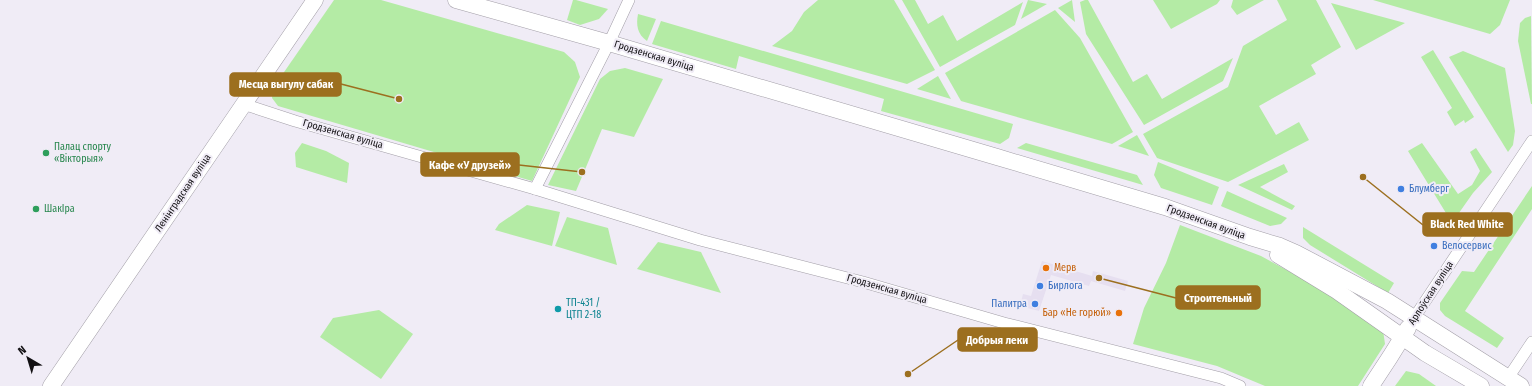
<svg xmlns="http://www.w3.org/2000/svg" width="1532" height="386" font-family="'Fira Sans Condensed',sans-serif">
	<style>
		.built { fill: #e6dff0 }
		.green { fill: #b4eba5 }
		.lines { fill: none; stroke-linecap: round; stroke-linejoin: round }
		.street-casing { stroke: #a29ea7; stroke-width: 12 }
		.secondary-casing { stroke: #a29ea7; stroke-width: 17 }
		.street { stroke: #fff; stroke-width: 11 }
		.secondary { stroke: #fff; stroke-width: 16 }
		.leisure-dot { fill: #2e9e5b; stroke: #f0ecf6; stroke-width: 1.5 }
		.shop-dot { fill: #3f7fe0; stroke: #f0ecf6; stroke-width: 1.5 }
		.food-dot { fill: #e8710a; stroke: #f0ecf6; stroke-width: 1.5 }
		.culture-dot { fill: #0f9aa8; stroke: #f0ecf6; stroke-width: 1.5 }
		.labels { text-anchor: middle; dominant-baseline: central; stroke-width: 4; stroke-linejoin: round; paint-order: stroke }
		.street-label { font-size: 10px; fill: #110f12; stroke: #f0ecf6 }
		.leisure-label { font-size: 10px; fill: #27864d; stroke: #f0ecf6; text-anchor: start }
		.shop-label { font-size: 10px; fill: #366cbe; stroke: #f0ecf6; text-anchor: start }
		.food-label { font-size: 10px; fill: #c56008; stroke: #f0ecf6; text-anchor: start }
		.culture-label { font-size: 10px; fill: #0d838f; stroke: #f0ecf6; text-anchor: start }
		.leader { fill: none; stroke: #9c6f1f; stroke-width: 1.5 }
		.callout-dot { fill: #9c6f1f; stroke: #f0ecf6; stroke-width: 1.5 }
		.callout { fill: #9c6f1f; stroke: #9c6f1f; stroke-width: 1.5 }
		.callout-label { font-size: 11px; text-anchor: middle; font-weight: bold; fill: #fff }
	</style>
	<rect width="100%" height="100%" fill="#f0ecf6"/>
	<polygon class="built" points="1042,261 1092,276 1093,271 1128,281 1125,291 1091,281 1089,286 1051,275 1039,311 1020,306 1023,294 1031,296"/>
	<g class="green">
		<polygon points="334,0 381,0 564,52 575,62 580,77 532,181 278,106 272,98 273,88"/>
		<polygon points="573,0 576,0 608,9 599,19 580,25 567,20"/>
		<polygon points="818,0 894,0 935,70 907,84 772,46 792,31 804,12"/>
		<polygon points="902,0 915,0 928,24 943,15 957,41 1023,2 1015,25 940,67"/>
		<polygon points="1028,0 1047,4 1021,19"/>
		<polygon points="1072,0 1075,22 1058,8"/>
		<polygon points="1085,0 1088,0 1133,82 1147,74 1162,99 1233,58 1223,81 1144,125 1086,34 1080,2"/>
		<polygon points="1153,0 1220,0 1217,4 1171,29"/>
		<polygon points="1233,0 1264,0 1237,15 1231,7"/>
		<polygon points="1277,0 1316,0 1341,47 1311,65 1316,74 1259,106 1276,135 1299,122 1309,140 1228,182 1157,158 1143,134 1228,87 1243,46 1287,20"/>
		<polygon points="1373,0 1510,0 1500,25 1490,34"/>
		<polygon points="1331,3 1405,23 1356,50"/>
		<polygon points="1055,10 1080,38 1133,132 1112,144 961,101 945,73"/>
		<path d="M 638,14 L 656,19 L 647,41 C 637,34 636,25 638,14 Z"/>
		<polygon points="1531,16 1532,104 1531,104 1518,41 1520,23 1525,18"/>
		<polygon points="661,21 1013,124 1009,138 1000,144 881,111 884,99 739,56 736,69 652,44"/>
		<polygon points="1433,50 1474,117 1465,123 1464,120 1455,126 1447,112 1452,108 1421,57"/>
		<polygon points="1463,51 1505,68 1515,131 1513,145 1508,152 1449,57"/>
		<polygon points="625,68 663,79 634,137 602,129 576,191 548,185 600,79 610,71"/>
		<polygon points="938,76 951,99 917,89"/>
		<polygon points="1137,135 1149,156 1118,146"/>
		<polygon points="302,143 326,151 349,163 347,183 296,167 295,153"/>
		<polygon points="1026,143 1137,175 1143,185 1017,148"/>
		<polygon points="1422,143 1458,194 1472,185 1480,171 1470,152 1476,148 1492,172 1473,193 1454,220 1449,218 1408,151"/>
		<polygon points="1158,162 1219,187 1212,205 1161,188 1154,175"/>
		<polygon points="1284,164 1288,172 1260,187 1295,206 1292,210 1238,185"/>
		<polygon points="1532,186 1532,209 1465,311 1504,338 1497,348 1445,316 1440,310 1440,303 1462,271 1474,272"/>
		<polygon points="1227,191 1287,218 1281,224 1270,226 1223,207 1221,206"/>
		<polygon points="527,205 560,212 552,246 495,230 499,224"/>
		<polygon points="567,217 608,228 617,265 555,246"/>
		<polygon points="1180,225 1261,256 1318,287 1383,330 1385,344 1358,386 1265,386 1217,366 1133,344 1144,308 1166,263"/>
		<polygon points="1303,227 1394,283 1388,293 1310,245 1303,238"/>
		<polygon points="658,242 701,252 721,293 637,269"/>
		<polygon points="379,310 413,334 381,379 320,337 333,318"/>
		<polygon points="1406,371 1419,374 1436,386 1395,386"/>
	</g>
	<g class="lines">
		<defs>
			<g id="street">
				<polyline points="243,104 295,121 535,189 700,240 863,282 1004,323 1221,378 1240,386"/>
				<polyline points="535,189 609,43 629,0"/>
				<polyline points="1414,318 1532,141"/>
				<polyline points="1508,378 1532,342"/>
			</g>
			<g id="secondary">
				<polyline points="456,0 609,43 997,157 1165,207 1250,237 1280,246 1296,253 1387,301 1521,386"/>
				<polyline points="1278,255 1337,291 1425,353 1481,386"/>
				<polyline points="51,386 315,0"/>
				<polyline points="1371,386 1390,357 1408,328"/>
			</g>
		</defs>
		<use href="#street" class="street-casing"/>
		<use href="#secondary" class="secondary-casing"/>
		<use href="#street" class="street"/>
		<use href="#secondary" class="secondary"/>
	</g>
	<g class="leisure-dot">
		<circle cx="46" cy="153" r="4"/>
		<circle cx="36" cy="209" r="4"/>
	</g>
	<g class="shop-dot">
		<circle cx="1401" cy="189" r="4"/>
		<circle cx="1434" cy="246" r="4"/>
		<circle cx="1040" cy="286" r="4"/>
		<circle cx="1035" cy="304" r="4"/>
	</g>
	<g class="food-dot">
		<circle cx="1046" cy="268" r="4"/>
		<circle cx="1119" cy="313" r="4"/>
	</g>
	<circle class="culture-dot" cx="558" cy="309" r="4"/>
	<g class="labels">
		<g class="street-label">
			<text transform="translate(654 56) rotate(17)">Гродзенская вуліца</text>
			<text transform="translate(343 134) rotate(16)">Гродзенская вуліца</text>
			<text transform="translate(183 193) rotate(-56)">Ленінградская вуліца</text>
			<text transform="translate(1206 222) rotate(20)">Гродзенская вуліца</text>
			<text transform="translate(887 289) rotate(16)">Гродзенская вуліца</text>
			<text transform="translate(1431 293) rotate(-57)">Арлоўская вуліца</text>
		</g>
		<g class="leisure-label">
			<text x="54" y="147">Палац спорту<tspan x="54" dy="12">«Вікторыя»</tspan></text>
			<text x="44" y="209">ШакІра</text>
		</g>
		<g class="shop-label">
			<text x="1409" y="189">Блумберг</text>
			<text x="1442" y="246">Велосервис</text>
			<text x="1048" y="286">Бирлога</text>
			<text x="1027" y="304" text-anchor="end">Палитра</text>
		</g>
		<g class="food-label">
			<text x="1054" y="268">Мерв</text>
			<text x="1111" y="313" text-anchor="end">Бар «Не горюй»</text>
		</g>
		<g class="culture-label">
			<text x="566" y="303">ТП-431 /<tspan x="566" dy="12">ЦТП 2-18</tspan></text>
		</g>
	</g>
	<path class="leader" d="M399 99L341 84M582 172L519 165M1363 177L1423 225M1099 278L1176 298M908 374L958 340"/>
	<g class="callout-dot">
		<circle cx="399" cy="99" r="4"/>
		<circle cx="582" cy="172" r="4"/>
		<circle cx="1363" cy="177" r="4"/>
		<circle cx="1099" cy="278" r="4"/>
		<circle cx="908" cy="374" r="4"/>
	</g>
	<g class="callout">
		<rect x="230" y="73" width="111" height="23" rx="4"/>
		<rect x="421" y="153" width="98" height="23" rx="4"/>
		<rect x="1423" y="213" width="89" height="23" rx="4"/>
		<rect x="1176" y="286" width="84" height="23" rx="4"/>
		<rect x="958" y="328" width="79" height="23" rx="4"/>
	</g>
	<g class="callout-label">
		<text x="286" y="88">Месца выгулу сабак</text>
		<text x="470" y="169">Кафе «У друзей»</text>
		<text x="1467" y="228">Black Red White</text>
		<text x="1218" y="302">Строительный</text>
		<text x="997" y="344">Добрыя леки</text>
	</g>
	<g transform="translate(28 358) rotate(322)" stroke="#f0ecf6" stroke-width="3" paint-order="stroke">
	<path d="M0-3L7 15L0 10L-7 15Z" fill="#110f12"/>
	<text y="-6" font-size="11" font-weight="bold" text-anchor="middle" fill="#110f12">N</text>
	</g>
</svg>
